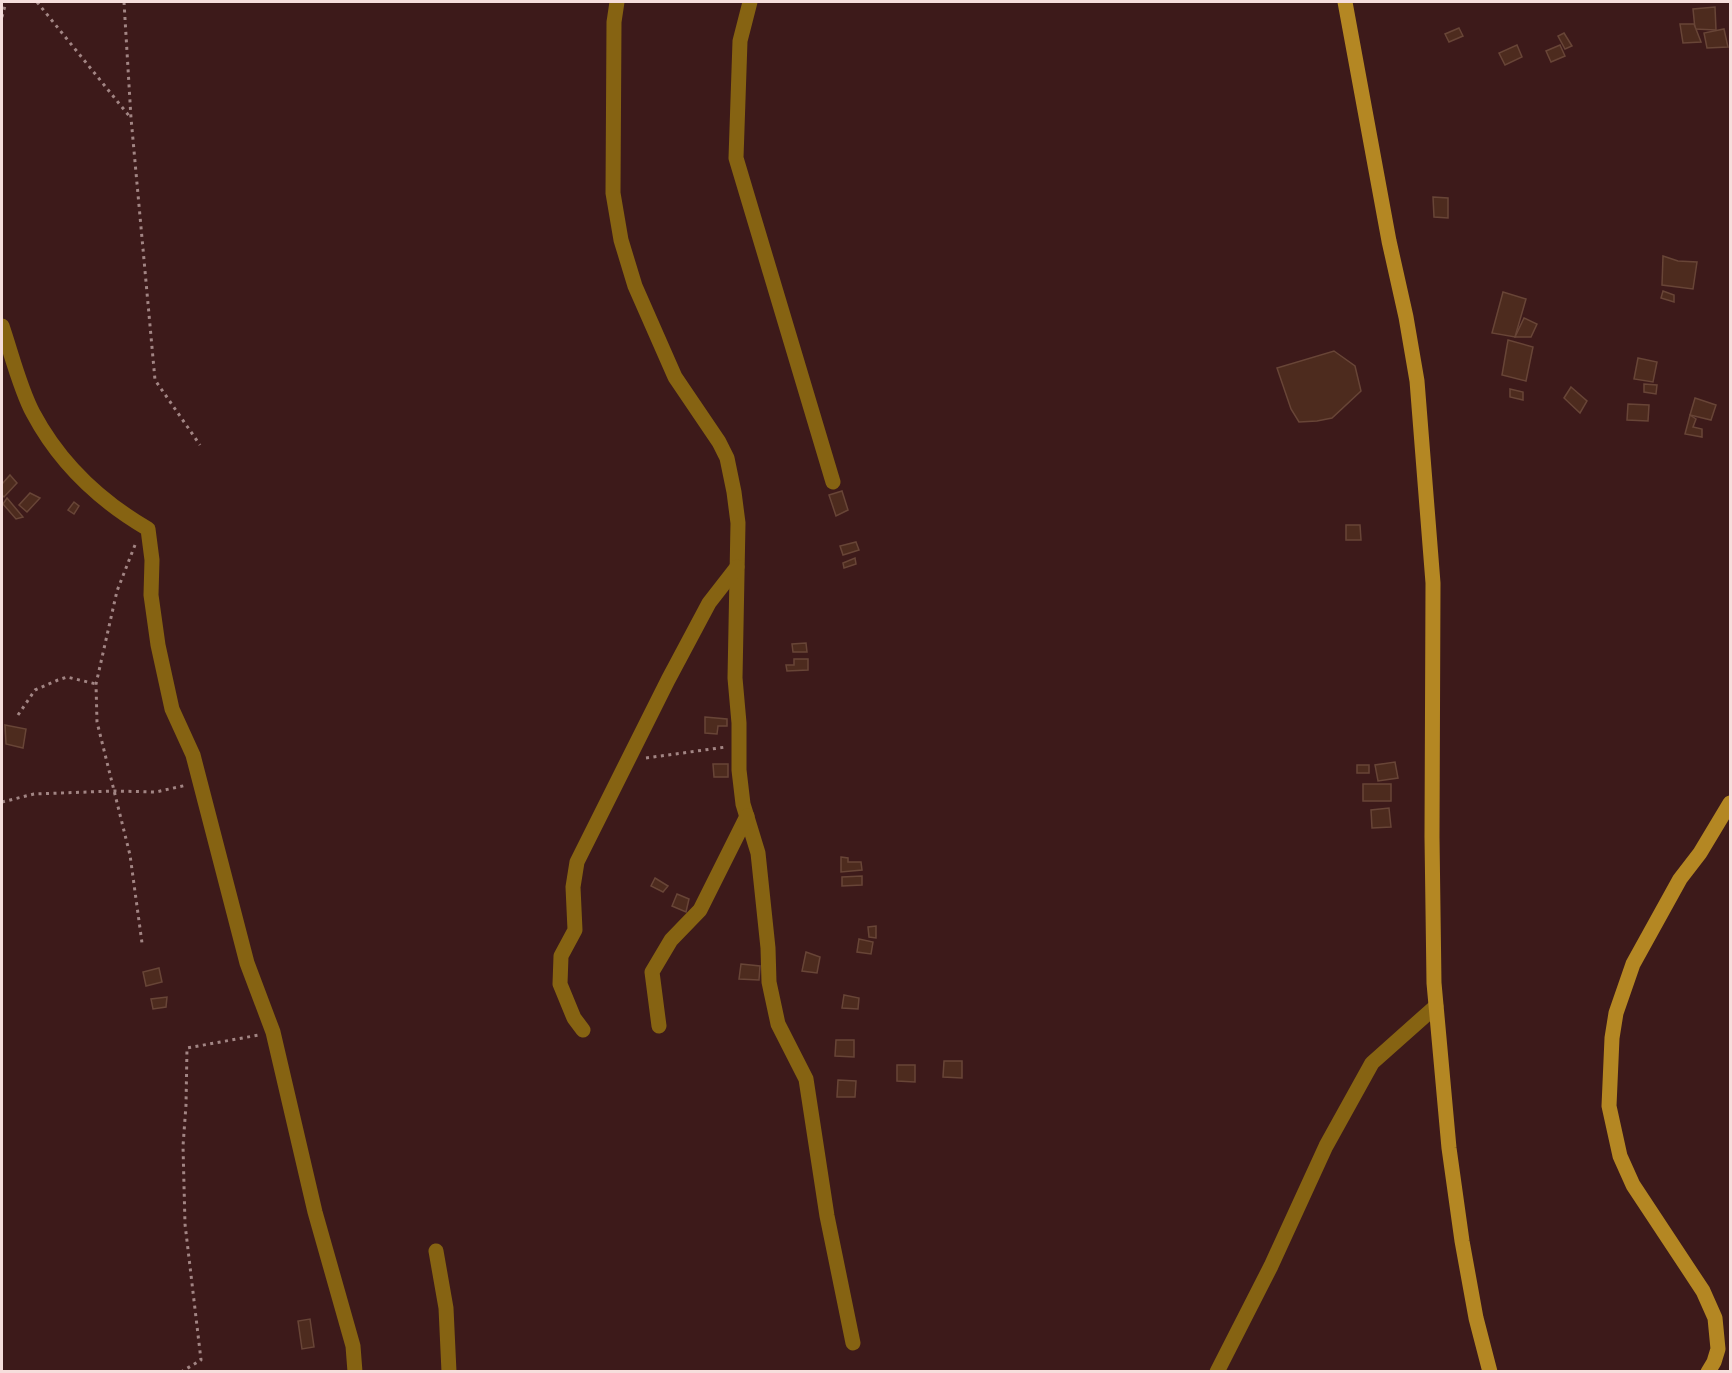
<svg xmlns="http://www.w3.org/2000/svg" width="1732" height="1373" font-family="Poppins,sans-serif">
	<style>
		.building { fill: #4d2b1e; stroke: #684537; stroke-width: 1.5 }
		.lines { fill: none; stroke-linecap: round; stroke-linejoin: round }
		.path { stroke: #a28584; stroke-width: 3; stroke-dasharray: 3 4.5; stroke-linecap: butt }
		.street { stroke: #866312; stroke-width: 15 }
		.secondary { stroke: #b48723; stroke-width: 15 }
	</style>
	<rect width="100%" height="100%" fill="#3d1a1a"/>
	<g class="building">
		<polygon points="1715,7 1716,30 1695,29 1693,9"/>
		<polygon points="1680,24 1694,24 1701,42 1683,43"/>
		<polygon points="1459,28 1463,36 1449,42 1445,34"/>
		<polygon points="1724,29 1728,47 1707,48 1704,33"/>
		<polygon points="1564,33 1572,46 1565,49 1558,36"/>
		<polygon points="1517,45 1522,57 1505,65 1499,53"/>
		<polygon points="1560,45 1565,56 1551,62 1546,51"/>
		<polygon points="1433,197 1448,198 1448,218 1434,217"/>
		<polygon points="1663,256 1678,261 1697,262 1693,289 1662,285"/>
		<polygon points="1663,291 1674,295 1674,302 1661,298"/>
		<polygon points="1503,292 1526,299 1515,337 1492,333"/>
		<polygon points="1524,318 1537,324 1531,337 1515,337"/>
		<polygon points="1508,340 1533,347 1526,381 1502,375"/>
		<polygon points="1334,351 1355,366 1361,391 1332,418 1317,421 1299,422 1291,409 1277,368"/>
		<polygon points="1638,358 1657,362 1653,382 1634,379"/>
		<polygon points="1644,384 1657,385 1656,394 1644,392"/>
		<polygon points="1571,387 1587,401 1580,413 1564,398"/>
		<polygon points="1510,389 1523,392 1523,400 1510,397"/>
		<polygon points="1695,398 1716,405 1711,420 1690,415"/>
		<polygon points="1628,404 1649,405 1648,421 1627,420"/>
		<polygon points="1690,415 1696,419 1693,427 1702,429 1702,437 1685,434"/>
		<polygon points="10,475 17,483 4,497 2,495 2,484"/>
		<polygon points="842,491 848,510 836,516 829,495"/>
		<polygon points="30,493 40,498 27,512 19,505"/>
		<polygon points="7,498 23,517 16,519 3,504"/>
		<polygon points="74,502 79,506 74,514 68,510"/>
		<polygon points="1346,525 1360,525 1361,540 1346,540"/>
		<polygon points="856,542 859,550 843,555 840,546"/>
		<polygon points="855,558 856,564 844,568 843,563"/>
		<polygon points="806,643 807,652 793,652 792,644"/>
		<polygon points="794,659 808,659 808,670 787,671 786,665 794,665"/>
		<polygon points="705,717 727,719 727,726 718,726 717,734 705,733"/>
		<polygon points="5,725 26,729 23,748 6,744"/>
		<polygon points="1395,762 1398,778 1378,781 1375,765"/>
		<polygon points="713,764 728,764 728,777 714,777"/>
		<rect x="1357" y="765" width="12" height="8"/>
		<rect x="1363" y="784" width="28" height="17"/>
		<polygon points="1389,808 1391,827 1372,828 1371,810"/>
		<polygon points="841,857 848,858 848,862 861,862 862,870 841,872"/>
		<polygon points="862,876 862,885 842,886 842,877"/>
		<polygon points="655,878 668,886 663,892 651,886"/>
		<polygon points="677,894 689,899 686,912 672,906"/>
		<polygon points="876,926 876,938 869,937 868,927"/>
		<polygon points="859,939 873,942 871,954 857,952"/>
		<polygon points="806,952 820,957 817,973 802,971"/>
		<polygon points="741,964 760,966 759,980 739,979"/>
		<polygon points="159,968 162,982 146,986 143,972"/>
		<polygon points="844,995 859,998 858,1009 842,1008"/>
		<polygon points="167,997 166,1007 153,1009 151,999"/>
		<polygon points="836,1040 854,1040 854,1057 835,1056"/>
		<polygon points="944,1061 962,1061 962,1078 943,1077"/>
		<polygon points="897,1065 915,1065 915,1082 897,1081"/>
		<polygon points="838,1080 856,1081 855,1097 837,1097"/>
		<polygon points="310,1319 314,1347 302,1349 298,1321"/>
	</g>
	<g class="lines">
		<g class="path">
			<polyline points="37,2 130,117"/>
			<polyline points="124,2 131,118 155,380 200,445"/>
			<polyline points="2,17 6,2"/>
			<polyline points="135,545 117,591 96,684 97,722 130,855 142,943"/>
			<polyline points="18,715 35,690 58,680 67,677 96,684"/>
			<polyline points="646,758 726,747"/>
			<polyline points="2,802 34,794 114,791 156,792 187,785"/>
			<polyline points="181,1372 201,1360 185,1224 183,1146 186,1105 187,1048 259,1035"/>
		</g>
		<g class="street">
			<polyline points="617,2 614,22 613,193 621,240 635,286 675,377 719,442 727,458 734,492 738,523 735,678 739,723 739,770 743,804 758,853 768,948 769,982 778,1024 806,1079 827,1216 853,1343"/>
			<polyline points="750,2 740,41 736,158 833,482"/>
			<path d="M 2,326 C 11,352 20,389 33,413 C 59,462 100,501 148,529 L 152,560 L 151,595 L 158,645 L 172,709 L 193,755 L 247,963 L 273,1032 L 315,1212 L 353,1346 L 355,1372"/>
			<polyline points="659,1026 652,972 671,940 700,910 747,816"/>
			<polyline points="583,1030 574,1018 560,984 561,956 575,930 573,887 577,862 668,680 709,603 737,567"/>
			<polyline points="436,1251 446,1308 449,1372"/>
			<polyline points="1217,1372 1271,1266 1326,1146 1372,1063 1436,1006"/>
		</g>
		<g class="secondary">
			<polyline points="1345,2 1389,241 1406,317 1417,381 1433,583 1432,837 1434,983 1449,1148 1462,1241 1476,1318 1490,1372"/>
			<polyline points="1708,1372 1714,1362 1718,1349 1715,1318 1703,1291 1633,1185 1620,1156 1609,1106 1612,1038 1616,1013 1633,964 1680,879 1700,853 1730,803"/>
		</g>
	</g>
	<rect width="1732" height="1373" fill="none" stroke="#f6dedc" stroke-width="6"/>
</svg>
